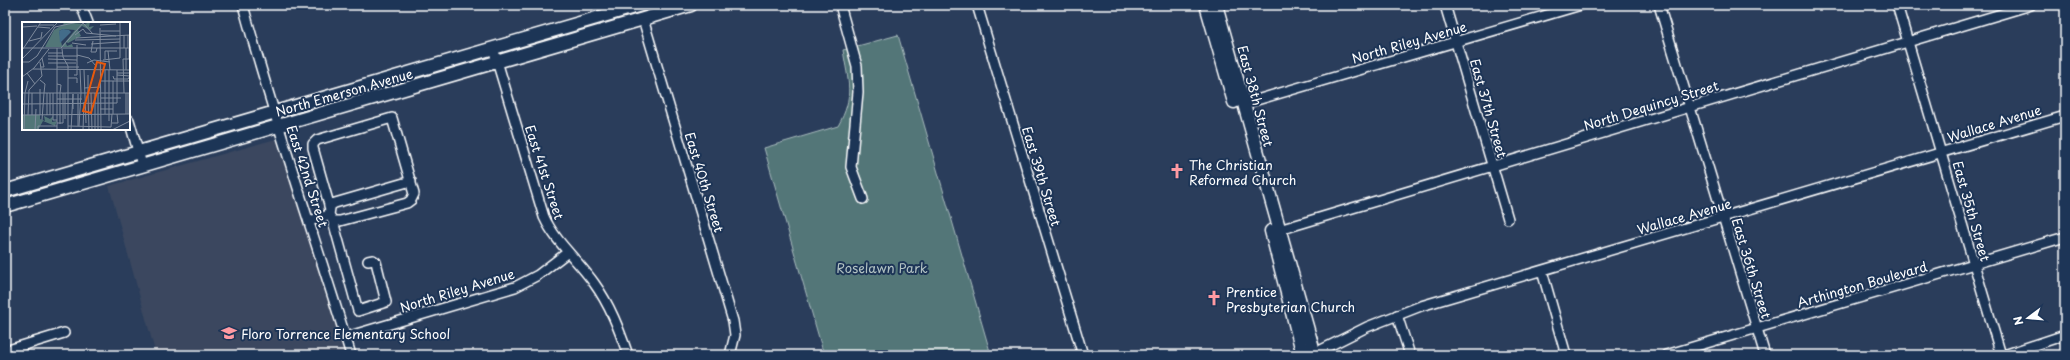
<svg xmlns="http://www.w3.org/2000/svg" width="2070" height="360" font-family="'Playpen Sans',sans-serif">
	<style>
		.built { fill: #3a475f }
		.green { fill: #527678; stroke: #a8babc }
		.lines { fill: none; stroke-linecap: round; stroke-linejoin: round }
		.minor-casing { stroke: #fff; stroke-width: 12 }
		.major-casing { stroke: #fff; stroke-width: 15 }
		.minor { stroke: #1d3557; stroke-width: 9 }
		.major { stroke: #1d3557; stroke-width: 12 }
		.labels { text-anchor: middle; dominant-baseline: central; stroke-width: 4; stroke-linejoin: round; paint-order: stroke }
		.street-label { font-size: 13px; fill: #fff; stroke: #1d3557 }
		.poi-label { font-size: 13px; fill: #fff; stroke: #1d3557; text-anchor: start }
		.park-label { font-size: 13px; fill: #b1c1c2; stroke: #1d3557 }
		.inset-road { fill: none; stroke: #7f8b9d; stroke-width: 1 }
		.view { fill: #e8590c; fill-opacity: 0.15; stroke: #e8590c; stroke-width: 2 }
		.inset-edge { fill: none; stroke: #fff; stroke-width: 2 }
	</style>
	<rect width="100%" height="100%" fill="#2a3d5b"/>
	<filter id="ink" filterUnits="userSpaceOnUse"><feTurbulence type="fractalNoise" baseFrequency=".025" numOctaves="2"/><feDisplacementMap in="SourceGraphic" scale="8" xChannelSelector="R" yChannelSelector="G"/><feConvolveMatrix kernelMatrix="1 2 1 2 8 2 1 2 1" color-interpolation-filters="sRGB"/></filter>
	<g filter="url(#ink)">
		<polygon class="built" points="276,139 346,355 156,355 109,186"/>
		<path class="green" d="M 898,35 L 991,355 L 824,355 L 764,148 L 838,126 C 855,96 848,82 843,50 Z"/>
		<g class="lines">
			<defs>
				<g id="minor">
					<polyline points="81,5 88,23"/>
					<path d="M 243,5 C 275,123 315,238 351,355"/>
					<polyline points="840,5 857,66 858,92 851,167 863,199"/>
					<polyline points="977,5 1083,355"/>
					<polyline points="1445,5 1508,219"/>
					<polyline points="1659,5 1765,355"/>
					<polyline points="1897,5 2001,355"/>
					<polyline points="643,19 733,321 735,335 730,355"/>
					<path d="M 493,48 L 544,217 C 556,243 578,260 594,283 C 610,305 619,329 628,355"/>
					<polyline points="1243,104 1581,5"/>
					<polygon points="392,118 414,194 411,200 407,203 340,221 333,221 329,215 330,208 313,148 313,144 317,140"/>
					<polyline points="129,120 142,165"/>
					<polyline points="329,206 335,203 411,181"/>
					<polyline points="309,221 329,215"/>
					<polyline points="333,221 358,311 386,302 376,262 373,260 368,261"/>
					<polyline points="1279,230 2031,5"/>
					<polyline points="1542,271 1566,355"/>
					<polyline points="1397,315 1410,355"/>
					<polyline points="346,337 515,287 538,275 568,252"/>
					<polyline points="5,351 64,333"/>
					<polyline points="1315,353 1367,327 1421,306 2065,116"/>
					<polyline points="1666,355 2065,237"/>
					<polyline points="2004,355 2065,335"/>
				</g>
				<g id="major">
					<polyline points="1206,5 1234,102"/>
					<polyline points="1216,5 1315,355"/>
					<polyline points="5,191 641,5"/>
					<polyline points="5,206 691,5"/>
					<polyline points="1271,231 1303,355"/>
				</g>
			</defs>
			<use href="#minor" class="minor-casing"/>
			<use href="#major" class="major-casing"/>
			<use href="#minor" class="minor"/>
			<use href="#major" class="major"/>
		</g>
	</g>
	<defs>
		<symbol id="church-bare" viewBox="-9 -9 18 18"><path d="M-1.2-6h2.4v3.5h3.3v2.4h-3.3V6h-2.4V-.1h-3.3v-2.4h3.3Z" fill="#ff9aa2" stroke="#1d3557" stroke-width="2.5" paint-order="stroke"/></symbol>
		<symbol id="school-bare" viewBox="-9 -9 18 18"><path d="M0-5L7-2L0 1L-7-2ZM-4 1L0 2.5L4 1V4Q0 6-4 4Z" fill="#ff9aa2" stroke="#1d3557" stroke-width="2.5" paint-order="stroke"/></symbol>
	</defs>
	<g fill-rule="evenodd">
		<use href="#church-bare" x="1166" y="160" width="22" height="22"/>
		<use href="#church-bare" x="1203" y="287" width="22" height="22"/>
		<use href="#school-bare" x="218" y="322" width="22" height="22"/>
	</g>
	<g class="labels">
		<g class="street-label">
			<text transform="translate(1409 42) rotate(-16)">North Riley Avenue</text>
			<text transform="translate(344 92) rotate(-16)">North Emerson Avenue</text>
			<text transform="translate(1256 96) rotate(75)">East 38th Street</text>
			<text transform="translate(1651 105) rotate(-17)">North Dequincy Street</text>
			<text transform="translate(1489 108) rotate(74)">East 37th Street</text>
			<text transform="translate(1994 123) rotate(-17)">Wallace Avenue</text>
			<text transform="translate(545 172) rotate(72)">East 41st Street</text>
			<text transform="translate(308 176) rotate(72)">East 42nd Street</text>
			<text transform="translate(1042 176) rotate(73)">East 39th Street</text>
			<text transform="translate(705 182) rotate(73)">East 40th Street</text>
			<text transform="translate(1972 211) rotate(74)">East 35th Street</text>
			<text transform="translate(1684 216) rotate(-16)">Wallace Avenue</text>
			<text transform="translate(1752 268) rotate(73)">East 36th Street</text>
			<text transform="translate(1862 284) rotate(-16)">Arthington Boulevard</text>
			<text transform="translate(457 290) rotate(-17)">North Riley Avenue</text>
		</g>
		<g class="poi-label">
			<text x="1189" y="164">The Christian<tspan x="1189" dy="15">Reformed Church</tspan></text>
			<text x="1226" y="291">Prentice<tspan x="1226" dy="15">Presbyterian Church</tspan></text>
			<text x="241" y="333">Floro Torrence Elementary School</text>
		</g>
		<g class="park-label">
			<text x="882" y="267">Roselawn Park</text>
		</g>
	</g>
	<g transform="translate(22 22)">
		<rect width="108" height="108" fill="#2a3d5b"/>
		<path d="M 40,0 L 63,2 L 68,0 L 67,5 L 72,4 L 68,8 L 60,4 L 56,8 L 59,14 L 46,21 L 43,19 L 45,24 L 50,22 L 51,25 L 23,25 L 32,8 L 42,2 ZM 41,7 L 53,8 L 40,24 L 37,9 ZM 0,93 L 18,93 L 18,97 L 23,99 L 22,94 L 28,97 L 31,94 L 30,100 L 35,99 L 33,104 L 21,99 L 16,108 L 1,108 Z" fill="#527678" fill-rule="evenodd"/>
		<path d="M 41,7 L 47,8 L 49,10 L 38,21 L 37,9 Z" fill="#436c8a"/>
		<path class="inset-road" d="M 61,1 L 71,12M 17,3 L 32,3M 78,3 L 94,2M 0,5 L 15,4M 16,5 L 28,6M 78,6 L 79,108M 79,9 L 98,9M 53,13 L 61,7 L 64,11 L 94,14M 102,13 L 102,26M 54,16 L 108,13M 53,18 L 98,17M 7,19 L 19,16 L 20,10M 71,19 L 69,30 L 74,30 L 75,26M 50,21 L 64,23M 69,22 L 98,20M 0,26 L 108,26M 35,26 L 35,108M 39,26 L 62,0M 104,26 L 104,48M 106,26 L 106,13M 1,27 L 19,0M 40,27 L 41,35 L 46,44 L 46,108M 86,29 L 88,48M 26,31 L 40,31M 55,33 L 67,36 L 74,44 L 72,48M 26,34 L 56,34M 0,37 L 36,0M 26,37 L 55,38M 83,37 L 83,29 L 95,29M 81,38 L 98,36 L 98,0M 0,40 L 7,40 L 15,34 L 33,5 L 56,0M 26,41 L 54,41M 65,41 L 72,38 L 88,40M 19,45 L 22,45 L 20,36M 35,45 L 57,45M 11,47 L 108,48M 58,48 L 59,71M 62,48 L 64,101M 83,48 L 83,71M 87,48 L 87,71M 5,51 L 13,62M 95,51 L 108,51M 52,53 L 55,53 L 55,23M 66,53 L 66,71M 95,53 L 108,54M 91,54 L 92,57 L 106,57 L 108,54M 0,55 L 12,46 L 27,27M 46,56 L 55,56 L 55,61M 18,58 L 23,62 L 22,71M 79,59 L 108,59M 91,59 L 91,92M 35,62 L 39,63 L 38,71M 62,66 L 79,65M 18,67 L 18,93M 0,71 L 108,71M 3,71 L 6,59M 10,71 L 10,93M 25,71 L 25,93M 28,71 L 28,93M 31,71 L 31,98 L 35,98M 38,71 L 38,102M 43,71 L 43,97M 66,71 L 67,108M 69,71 L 70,108M 73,71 L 73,108M 76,71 L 76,108M 83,71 L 83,92M 87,71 L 87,99M 95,71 L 95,48M 102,71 L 101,37 L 107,37 L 107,26M 104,71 L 104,92M 106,71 L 106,92M 51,72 L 51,87M 56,72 L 56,104M 79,76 L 99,76M 35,77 L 60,77M 0,82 L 95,81 L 95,71M 78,87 L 91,87M 0,93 L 108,92M 6,93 L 7,68 L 20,54 L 18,40M 20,98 L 22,71M 35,101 L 41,101 L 41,71M 90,101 L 96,101 L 95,92M 46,104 L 89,105 L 90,92M 57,104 L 59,71M 2,108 L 3,71M 13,108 L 14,87M 16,108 L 16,104 L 35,104M 49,108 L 51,72M 61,108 L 62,80M 90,108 L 108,99"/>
		<path class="view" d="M 75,40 L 83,42 L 69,91 L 61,89 Z"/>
		<rect width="108" height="108" class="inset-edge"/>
	</g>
	<rect width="2070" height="360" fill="none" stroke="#1d3557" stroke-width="20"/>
	<rect x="10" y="10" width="2050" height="340" fill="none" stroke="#fff" stroke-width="1.5" filter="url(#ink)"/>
	<g transform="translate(2028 318) rotate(254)" stroke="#1d3557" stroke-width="3" paint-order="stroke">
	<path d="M0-3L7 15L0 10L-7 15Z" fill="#ffffff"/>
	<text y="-6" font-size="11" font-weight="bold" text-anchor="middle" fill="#ffffff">N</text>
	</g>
</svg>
